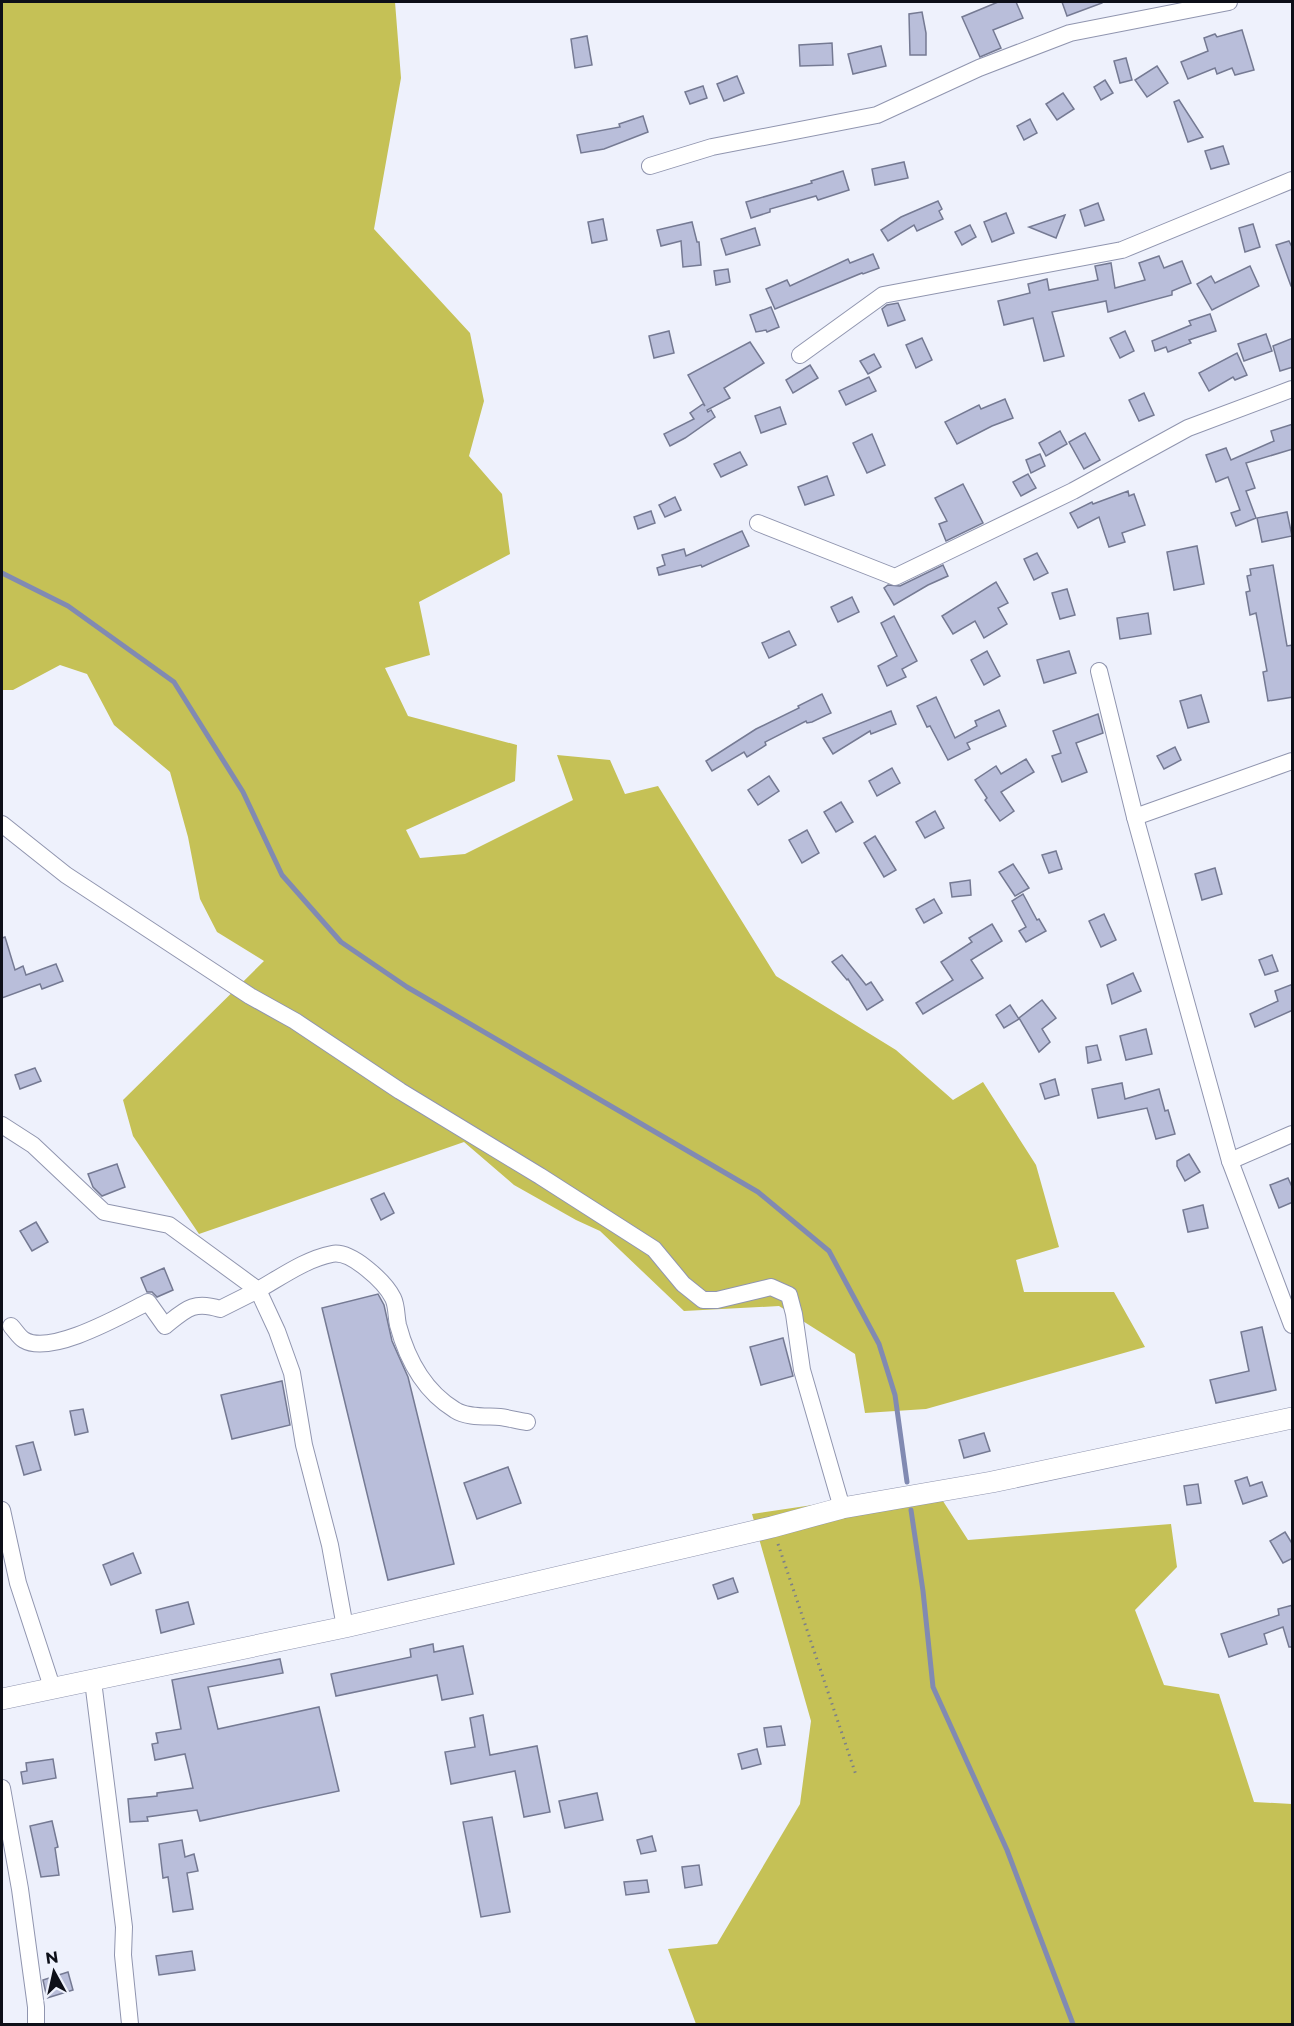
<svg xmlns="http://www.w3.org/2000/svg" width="1294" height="2026" font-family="Montserrat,sans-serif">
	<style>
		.forest { fill: #c5c156 }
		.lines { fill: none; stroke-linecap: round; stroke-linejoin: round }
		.stream { stroke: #818ab2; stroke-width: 5 }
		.building { fill: #b9beda; stroke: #757a93; stroke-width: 1.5 }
		.minor-casing { stroke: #9095af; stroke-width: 18 }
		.tertiary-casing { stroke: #9095af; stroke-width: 22 }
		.path { stroke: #7c7f89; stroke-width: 3; stroke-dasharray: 1.5 4.5; stroke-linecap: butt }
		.minor { stroke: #fff; stroke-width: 16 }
		.tertiary { stroke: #fff; stroke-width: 21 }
	</style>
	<rect width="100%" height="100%" fill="#eef1fc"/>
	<g class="forest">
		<polygon points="2,2 395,2 401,78 374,229 470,333 484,401 469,456 502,494 510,554 419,602 430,655 385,668 408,716 517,745 515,781 406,830 420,858 465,854 573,800 557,755 610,760 625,794 658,786 776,976 896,1050 953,1100 983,1082 1036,1165 1059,1247 1016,1260 1024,1292 1114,1292 1145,1347 926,1409 865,1413 855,1354 779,1306 684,1311 600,1231 576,1220 514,1185 464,1142 199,1234 133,1136 123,1100 264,961 217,932 200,899 188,837 170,772 114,725 87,674 60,665 13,690 2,690"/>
		<polygon points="934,1487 968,1540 1171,1524 1177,1567 1135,1610 1164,1685 1219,1694 1254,1802 1292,1804 1292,2024 696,2024 668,1949 717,1944 800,1804 811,1721 752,1514"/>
	</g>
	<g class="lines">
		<g class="stream">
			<polyline points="2,573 68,606 174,682 243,792 282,875 341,942 407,987 758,1192 829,1251 879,1344 895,1395 907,1482"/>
			<polyline points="911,1510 923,1591 933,1687 1007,1850 1073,2024"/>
		</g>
	</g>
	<g class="building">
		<polygon points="998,2 1016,2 1023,18 993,30 1001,48 980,57 962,17"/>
		<polygon points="1062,2 1102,2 1102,3 1067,16"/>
		<polygon points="922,12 926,33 926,55 910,55 909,14"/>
		<polygon points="1242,30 1254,70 1235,75 1232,68 1217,74 1215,68 1188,79 1181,62 1208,51 1204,38 1215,34 1217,37"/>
		<polygon points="587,36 592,65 575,68 571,39"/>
		<polygon points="832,43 833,65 800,66 799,45"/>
		<polygon points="881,46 886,66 853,74 848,54"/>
		<polygon points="1126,58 1132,80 1120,83 1114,61"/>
		<polygon points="1157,66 1168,83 1147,97 1135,80"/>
		<polygon points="737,76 744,93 724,101 717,84"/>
		<polygon points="1105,80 1113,93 1101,100 1094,87"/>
		<polygon points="703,86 707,98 690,104 685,92"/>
		<polygon points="1063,93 1074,109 1057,120 1046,104"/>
		<polygon points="1179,100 1203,137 1188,142 1174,102"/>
		<polygon points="643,116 648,132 604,149 581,153 577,135 620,127 619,124"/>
		<polygon points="1030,119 1037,133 1024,140 1017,126"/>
		<polygon points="1223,146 1229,164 1211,169 1205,151"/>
		<polygon points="904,162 908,178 875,185 872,169"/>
		<polygon points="843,171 849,190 818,200 816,196 770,209 770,212 751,218 746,202 812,183 811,181"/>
		<polygon points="938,201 942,209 939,211 943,219 917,231 914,225 888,241 881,230 901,217"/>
		<polygon points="1098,203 1104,220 1085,226 1080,210"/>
		<polygon points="1006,213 1014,233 992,242 984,222"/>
		<polygon points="1065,215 1056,238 1029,227"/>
		<polygon points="603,219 607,240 592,243 588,222"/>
		<polygon points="692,222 697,242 699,242 701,265 683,267 681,241 661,246 657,230"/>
		<polygon points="1253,224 1260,247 1245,252 1239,228"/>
		<polygon points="970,225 976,237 962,245 955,232"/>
		<polygon points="755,228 760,245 726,255 721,239"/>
		<polygon points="1289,241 1293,249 1293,286 1291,286 1276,245"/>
		<polygon points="873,254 879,268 863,274 862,273 775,309 766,289 787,280 790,286 848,259 850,263"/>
		<polygon points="1159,256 1164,268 1182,261 1191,283 1172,291 1172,295 1108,312 1106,301 1052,312 1064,356 1044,361 1033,318 1004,325 998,301 1030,293 1028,284 1047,279 1049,290 1098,280 1095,266 1111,263 1115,288 1145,280 1139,263"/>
		<polygon points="1250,266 1259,286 1212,310 1197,284 1211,276 1215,283"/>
		<polygon points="728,269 730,282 716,285 714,271"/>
		<polygon points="898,303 905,320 888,326 882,309 887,305"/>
		<polygon points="771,307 779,327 767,332 766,330 756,332 750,315"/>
		<polygon points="1210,314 1216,331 1189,340 1191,343 1168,352 1166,347 1155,351 1152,341 1191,325 1189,321"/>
		<polygon points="669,331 674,353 654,358 649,336"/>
		<polygon points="1125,331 1134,351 1120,358 1110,338"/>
		<polygon points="1266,334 1272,351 1244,361 1238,344"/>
		<polygon points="922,338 932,360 916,368 906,345"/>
		<polygon points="1293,338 1293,367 1280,371 1273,346"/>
		<polygon points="750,342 764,363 724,388 730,398 707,410 708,412 711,410 715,417 685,438 670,446 664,434 694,419 690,413 703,404 705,406 688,375"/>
		<polygon points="1237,353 1247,375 1235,380 1233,377 1209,391 1199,373"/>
		<polygon points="874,354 881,367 868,374 860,361"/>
		<polygon points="810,365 818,378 793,393 786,380"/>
		<polygon points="869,377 876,391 846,405 839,391"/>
		<polygon points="1144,393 1154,415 1139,421 1129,400"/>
		<polygon points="1005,399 1013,418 992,426 957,444 945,422 979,405 981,409"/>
		<polygon points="780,407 786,424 761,433 755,416"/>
		<polygon points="1293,424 1293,449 1246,463 1255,488 1246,491 1256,518 1236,526 1231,513 1240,510 1228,477 1216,482 1206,455 1226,448 1231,460 1274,441 1271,431"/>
		<polygon points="1060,431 1067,444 1046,456 1039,443"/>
		<polygon points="1085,433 1100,460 1084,469 1069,442"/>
		<polygon points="872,434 885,465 867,473 853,443"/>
		<polygon points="740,452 747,465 721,477 714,464"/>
		<polygon points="1040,454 1045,466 1031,473 1026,460"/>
		<polygon points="1028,474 1036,488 1021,496 1013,482"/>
		<polygon points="827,476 834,495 805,505 798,487"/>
		<polygon points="963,484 983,523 946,541 939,524 947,521 935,498"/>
		<polygon points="1128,491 1129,496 1134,494 1145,525 1122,533 1125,542 1109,547 1099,517 1078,528 1070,513 1092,502 1093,504"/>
		<polygon points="675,497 681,510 665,517 659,505"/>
		<polygon points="651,511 655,523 638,529 634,517"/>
		<polygon points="1287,512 1292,536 1262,542 1257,518"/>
		<polygon points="742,531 749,546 702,567 701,565 659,575 657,568 665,565 662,555 684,549 686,556"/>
		<polygon points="1197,546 1204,584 1174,590 1167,552"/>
		<polygon points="1037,553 1048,573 1034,580 1024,559"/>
		<polygon points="943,565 948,576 928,585 894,605 884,588 888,585 900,586"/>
		<polygon points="1273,565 1287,646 1293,645 1293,697 1268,701 1263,672 1267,671 1256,613 1250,615 1246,592 1250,591 1247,576 1251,575 1250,569"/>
		<polygon points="996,582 1008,603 998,608 1007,624 984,638 975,621 953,634 942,616"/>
		<polygon points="1067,589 1075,615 1060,619 1052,593"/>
		<polygon points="852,597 859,612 838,622 831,607"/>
		<polygon points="1148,613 1151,634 1120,639 1117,618"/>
		<polygon points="894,616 917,661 902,669 906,677 887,686 878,666 897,656 881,623"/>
		<polygon points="789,631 796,645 769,658 762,643"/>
		<polygon points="987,651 1000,676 984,685 971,660"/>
		<polygon points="1069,651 1076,673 1044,683 1037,660"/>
		<polygon points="822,694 831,713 812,722 807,723 806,721 765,742 766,745 747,757 744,752 712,771 706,761 756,729 799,708 798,706"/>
		<polygon points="1201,695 1209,722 1188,728 1180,701"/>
		<polygon points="936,697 955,738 977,726 975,721 999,710 1006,726 967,743 970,749 948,760 930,726 927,727 917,706"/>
		<polygon points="891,711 896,724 871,734 870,731 833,754 823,738"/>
		<polygon points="1098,714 1103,733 1076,743 1087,772 1062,782 1052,756 1061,753 1053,731"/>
		<polygon points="1175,747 1181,760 1164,769 1157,756"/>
		<polygon points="1026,759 1034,772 1001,792 1014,811 1000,821 985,800 987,798 975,780 996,766 1001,774"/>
		<polygon points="892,768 900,783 877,796 869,781"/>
		<polygon points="769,776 779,791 758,805 748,790"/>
		<polygon points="841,802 853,822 836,832 824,812"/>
		<polygon points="935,811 944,828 925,838 916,822"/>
		<polygon points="807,830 819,853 802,863 789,840"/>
		<polygon points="875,836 896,870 884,877 864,843"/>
		<polygon points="1056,851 1062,869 1049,873 1042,855"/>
		<polygon points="1013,864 1029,888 1015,896 999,872"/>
		<polygon points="1215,868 1222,894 1202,900 1195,874"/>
		<polygon points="970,880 971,895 952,897 950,883"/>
		<polygon points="1023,894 1037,920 1039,919 1046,931 1026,942 1019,931 1026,927 1012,901"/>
		<polygon points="934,899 942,913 924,923 916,909"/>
		<polygon points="1104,914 1116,940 1101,947 1089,921"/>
		<polygon points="992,924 1002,941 971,960 983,978 923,1014 916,1003 953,980 941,962 972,942 969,938"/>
		<polygon points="5,937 15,970 23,966 26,975 56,964 63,981 42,989 40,984 2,998 2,938"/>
		<polygon points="842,955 866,985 871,982 883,1000 867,1010 848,979 847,980 832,962"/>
		<polygon points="1272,955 1278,971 1265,975 1259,960"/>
		<polygon points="1133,973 1141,991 1112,1004 1107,985"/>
		<polygon points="1293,984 1293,1010 1255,1027 1250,1014 1278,1001 1275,991"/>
		<polygon points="1042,1000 1056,1018 1042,1029 1050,1042 1039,1052 1019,1018"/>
		<polygon points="1010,1005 1019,1019 1004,1028 996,1015"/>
		<polygon points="1146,1029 1152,1054 1126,1060 1120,1036"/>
		<polygon points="1097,1045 1101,1060 1088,1063 1086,1047"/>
		<polygon points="35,1068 41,1081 20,1089 15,1075"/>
		<polygon points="1055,1079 1059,1095 1045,1099 1040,1084"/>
		<polygon points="1122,1083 1125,1099 1159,1089 1165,1111 1168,1110 1175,1134 1156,1139 1147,1108 1098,1118 1092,1089"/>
		<polygon points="1189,1154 1200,1172 1185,1181 1177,1166 1177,1161"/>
		<polygon points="117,1164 125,1187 102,1196 93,1187 88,1174"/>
		<polygon points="1288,1178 1293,1189 1293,1202 1279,1208 1270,1185"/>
		<polygon points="384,1193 394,1213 381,1220 371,1199"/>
		<polygon points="1203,1205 1208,1228 1188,1232 1183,1210"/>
		<polygon points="36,1222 48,1242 32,1251 20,1231"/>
		<polygon points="164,1268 173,1290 157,1297 152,1292 147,1292 141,1278"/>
		<polygon points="378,1294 384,1305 392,1341 408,1377 454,1564 388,1580 322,1308"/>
		<polygon points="1262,1327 1276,1390 1216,1403 1210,1380 1249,1371 1241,1332"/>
		<polygon points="783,1338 793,1376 761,1385 750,1347"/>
		<polygon points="282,1381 290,1425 232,1439 221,1395"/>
		<polygon points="83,1409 88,1432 75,1435 70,1411"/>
		<polygon points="984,1433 990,1451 964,1458 959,1440"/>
		<polygon points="33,1442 41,1470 24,1475 16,1446"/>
		<polygon points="508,1467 521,1503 477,1519 464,1483"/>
		<polygon points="1247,1477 1250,1486 1262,1482 1267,1496 1243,1504 1235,1481"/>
		<polygon points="1198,1484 1201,1503 1187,1505 1184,1486"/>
		<polygon points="1285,1532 1293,1545 1293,1558 1283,1563 1270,1541"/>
		<polygon points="133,1553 141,1573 111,1585 103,1565"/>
		<polygon points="733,1578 738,1592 718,1599 713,1585"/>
		<polygon points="188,1602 194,1624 161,1633 156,1610"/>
		<polygon points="1293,1605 1293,1647 1289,1647 1283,1627 1264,1634 1267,1644 1229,1657 1221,1634 1279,1615 1278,1609"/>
		<polygon points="433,1644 434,1652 463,1646 473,1694 442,1700 437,1675 336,1696 331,1674 411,1657 410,1649"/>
		<polygon points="280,1659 283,1673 208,1687 218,1729 319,1707 339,1791 200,1821 197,1810 147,1817 148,1821 130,1822 128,1799 157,1796 157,1793 193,1788 185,1754 155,1760 152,1744 158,1743 156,1733 181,1729 172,1680"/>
		<polygon points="483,1715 490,1755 537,1746 550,1812 524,1817 515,1771 451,1784 445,1752 475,1747 470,1718"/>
		<polygon points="781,1726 785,1745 767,1747 764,1728"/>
		<polygon points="757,1749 761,1764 742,1769 738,1754"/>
		<polygon points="53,1759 56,1778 23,1784 21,1772 27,1771 26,1763"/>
		<polygon points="597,1793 603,1820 565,1828 559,1801"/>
		<polygon points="492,1817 510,1912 481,1917 463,1822"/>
		<polygon points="52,1821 58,1847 55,1848 59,1875 41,1877 30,1826"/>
		<polygon points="652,1836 656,1851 641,1854 637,1840"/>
		<polygon points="182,1840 185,1857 194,1854 198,1871 187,1873 193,1909 173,1912 168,1877 163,1878 159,1844"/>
		<polygon points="699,1865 702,1885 685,1888 682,1867"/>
		<polygon points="647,1880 649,1892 626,1895 624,1882"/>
		<polygon points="192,1951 195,1970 159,1975 156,1956"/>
		<polygon points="68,1972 73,1990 47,1998 43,1980"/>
	</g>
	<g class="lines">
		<defs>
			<g id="minor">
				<polyline points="650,166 712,147 877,115 979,68 1070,33 1229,2"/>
				<polyline points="800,355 883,295 1122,250 1292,180"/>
				<polyline points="758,523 895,577 1073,491 1188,428 1292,389"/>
				<polyline points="1099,671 1135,817 1230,1161 1292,1325"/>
				<polyline points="1135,817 1292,761"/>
				<polyline points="2,824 66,875 250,996 295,1021 400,1091 540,1176 654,1249 683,1284 703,1300 717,1300 771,1287 789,1295 794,1314 802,1370 842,1508"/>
				<path d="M 2,1125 L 33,1145 L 104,1212 L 169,1225 L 258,1290 C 281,1277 306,1259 332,1254 C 351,1250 385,1282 393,1298 C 397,1306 396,1316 398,1325 C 407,1359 424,1391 455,1410 C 467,1418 487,1416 500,1417 C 509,1418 518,1421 527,1422"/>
				<polyline points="1230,1161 1292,1134"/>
				<path d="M 11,1326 C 15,1330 19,1337 24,1340 C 51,1356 122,1315 148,1302 L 165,1326 C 185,1310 193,1300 220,1309 L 258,1290 L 277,1331 L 292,1373 L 304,1445 L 330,1545 L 345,1627"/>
				<polyline points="2,1510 18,1583 53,1690"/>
				<polyline points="93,1681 124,1927 123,1955 130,2024"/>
				<polyline points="2,1788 20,1889 36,2007 36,2024"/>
			</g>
			<polyline id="tertiary" points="2,1699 345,1627 772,1527 842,1508 992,1482 1292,1418"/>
		</defs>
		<use href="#minor" class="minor-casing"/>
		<use href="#tertiary" class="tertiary-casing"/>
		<polyline class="path" points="778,1544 856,1775"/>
		<use href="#minor" class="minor"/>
		<use href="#tertiary" class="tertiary"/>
	</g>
	<rect width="1294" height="2026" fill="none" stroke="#0d0f18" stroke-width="6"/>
	<g transform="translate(54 1972) rotate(352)" stroke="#eef1fc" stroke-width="4.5" paint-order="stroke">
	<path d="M0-4.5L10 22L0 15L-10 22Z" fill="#0d0f18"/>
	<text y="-9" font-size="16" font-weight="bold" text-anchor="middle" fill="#0d0f18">N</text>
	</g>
</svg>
